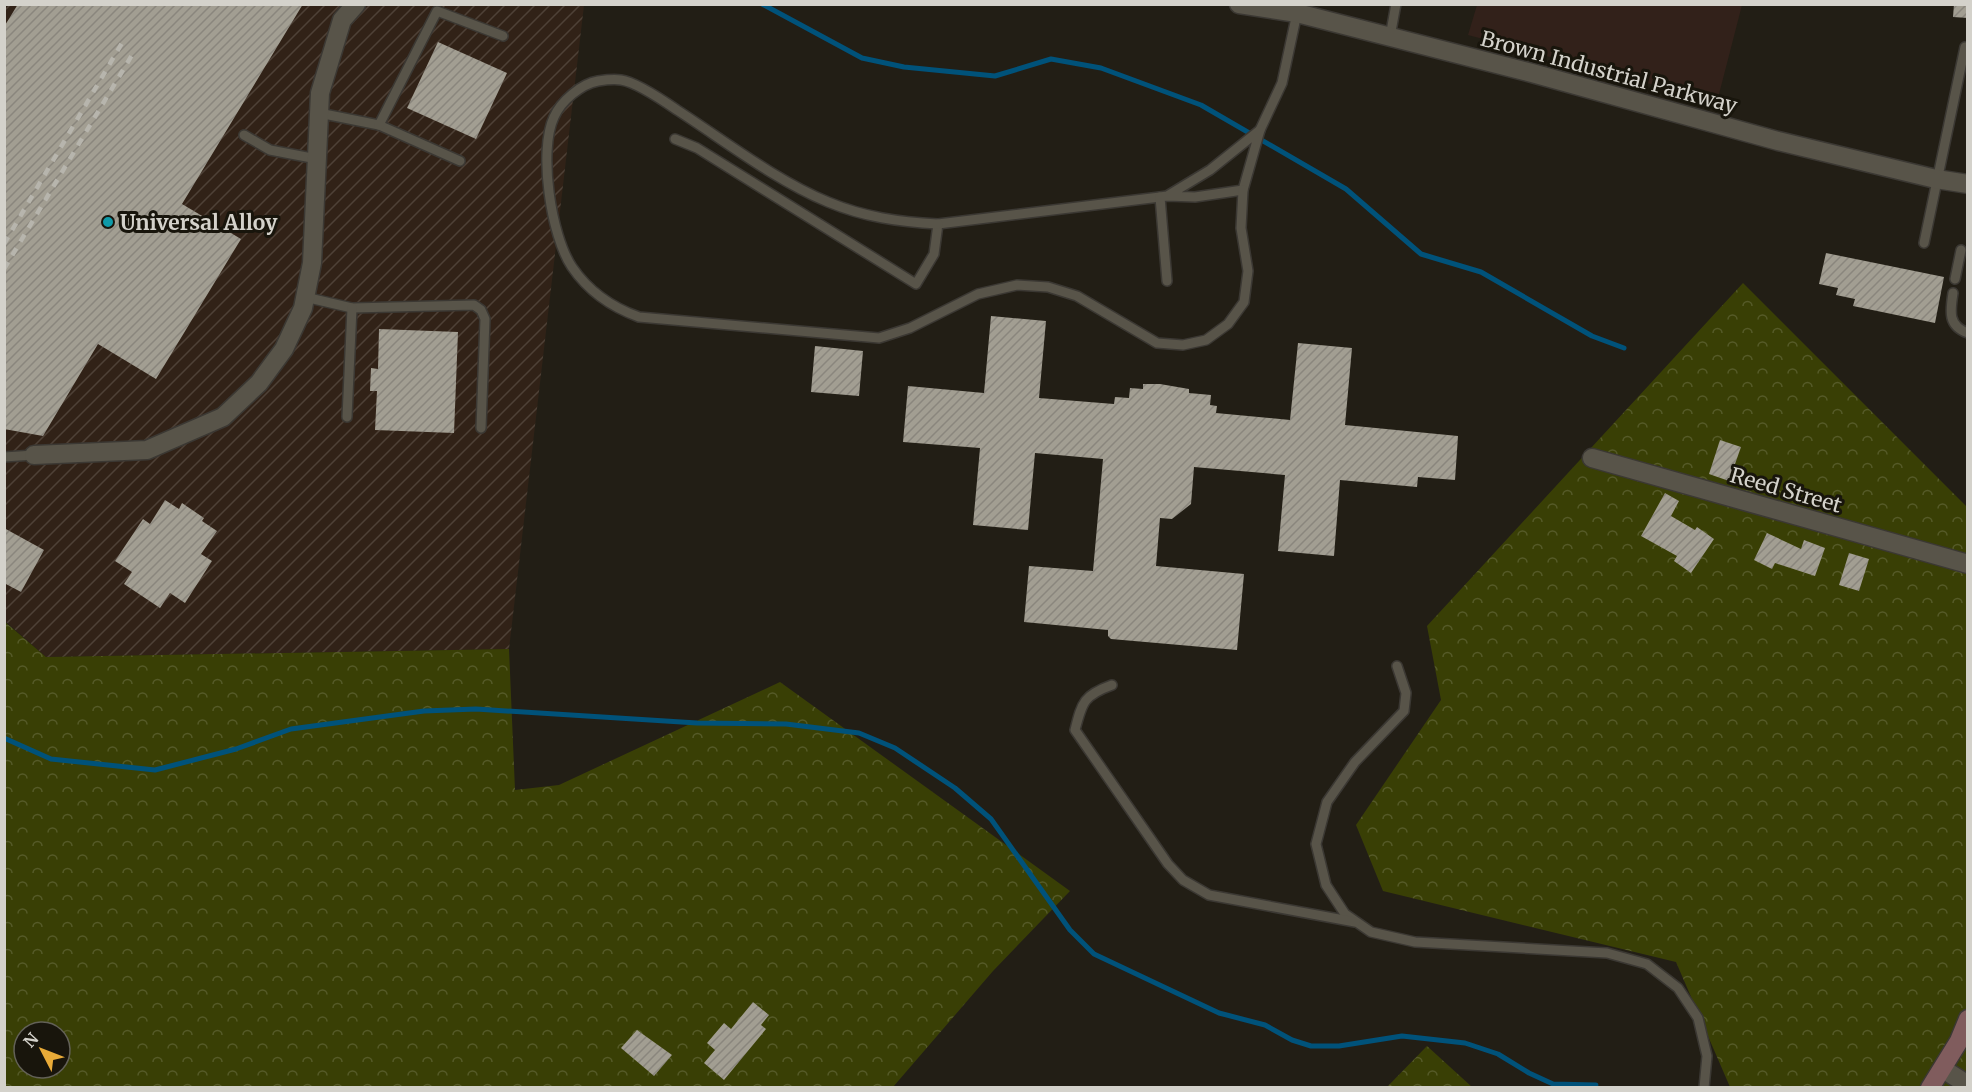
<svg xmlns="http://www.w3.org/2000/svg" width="1972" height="1092" font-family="Merriweather,serif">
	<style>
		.commercial { fill: #32211a }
		.industrial { fill: url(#industrial-furrows) }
		.forest { fill: url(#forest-crowns); fill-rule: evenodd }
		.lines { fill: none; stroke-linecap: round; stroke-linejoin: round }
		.stream { stroke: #00527a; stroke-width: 5 }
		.building { fill: url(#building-hatch) }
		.lane-casing { stroke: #3b3833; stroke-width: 12 }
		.street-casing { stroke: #3b3833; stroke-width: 21 }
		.secondary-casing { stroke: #3b3833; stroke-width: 21 }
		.lane { stroke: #585449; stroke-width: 9 }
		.street { stroke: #585449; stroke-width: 18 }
		.secondary { stroke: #805c5d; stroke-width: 18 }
		.rail { stroke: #b7b5ad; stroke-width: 4.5; stroke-dasharray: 8 8; stroke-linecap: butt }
		.culture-dot { fill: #0f9aa8; stroke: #18150c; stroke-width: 2 }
		.labels { text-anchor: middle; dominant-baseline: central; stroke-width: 6; stroke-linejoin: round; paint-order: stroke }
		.street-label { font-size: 21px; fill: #d4d2cb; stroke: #18150c }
		.poi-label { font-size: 21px; font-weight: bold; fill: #d4d2cb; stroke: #18150c; text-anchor: start }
	</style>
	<defs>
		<pattern id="industrial-furrows" width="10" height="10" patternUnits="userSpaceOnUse" patternTransform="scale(1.5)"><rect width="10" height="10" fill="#312217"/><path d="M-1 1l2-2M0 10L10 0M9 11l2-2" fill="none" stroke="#4e4137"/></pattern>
		<pattern id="forest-crowns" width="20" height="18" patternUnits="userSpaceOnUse" patternTransform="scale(1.5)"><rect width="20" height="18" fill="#393f05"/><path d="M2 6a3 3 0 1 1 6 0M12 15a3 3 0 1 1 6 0" fill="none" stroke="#555a28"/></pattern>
		<pattern id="building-hatch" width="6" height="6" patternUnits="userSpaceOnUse" patternTransform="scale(1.5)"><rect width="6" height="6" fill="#a29e92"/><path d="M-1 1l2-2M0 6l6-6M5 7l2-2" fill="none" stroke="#8a867d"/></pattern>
	</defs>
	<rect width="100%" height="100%" fill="#221e15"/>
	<polygon class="commercial" points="1477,5 1477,4 1742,5 1717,102 1468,35"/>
	<polygon class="industrial" points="5,5 584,5 509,649 46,657 5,621"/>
	<g class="forest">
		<polygon points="1743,283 1967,507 1968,1075 1959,1087 1730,1087 1676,962 1383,891 1356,825 1441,700 1427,626"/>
		<path d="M 4,621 L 46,657 L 509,649 L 515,790 L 559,785 L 780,682 L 1070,891 L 993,971 L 893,1087 L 5,1087 ZM 24,1032 L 60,1032 L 60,1068 L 24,1068 Z"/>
		<polygon points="1427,1046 1472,1087 1387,1087"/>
	</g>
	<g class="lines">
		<g class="stream">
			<polyline points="762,4 862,58 904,67 995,76 1051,59 1101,68 1201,105 1346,189 1421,254 1481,272 1592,336 1624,348"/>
			<polyline points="4,738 51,759 155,770 236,749 291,729 424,711 476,709 697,723 786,724 859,733 895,748 955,788 991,819 1070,930 1094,954 1219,1013 1265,1025 1292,1040 1311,1046 1339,1046 1402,1036 1465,1043 1498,1054 1529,1073 1553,1084 1596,1085"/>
		</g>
	</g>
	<g class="building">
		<polygon points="18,4 303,4 182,204 241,239 156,379 98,344 43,436 4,429 4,27"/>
		<polygon points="1954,4 1968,4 1968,18 1953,17"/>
		<polygon points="438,42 507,73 476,139 407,108"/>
		<polygon points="1826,253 1944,277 1935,323 1853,306 1855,299 1836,295 1838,288 1819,284"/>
		<polygon points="991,316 1046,321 1039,398 1114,404 1115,397 1129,398 1130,388 1143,389 1143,384 1160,384 1189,389 1189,393 1211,395 1210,405 1217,406 1216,413 1290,420 1298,343 1352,348 1345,425 1458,436 1455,480 1418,477 1417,487 1340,480 1334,556 1278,551 1285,475 1194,467 1191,504 1172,519 1160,518 1156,566 1244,574 1237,650 1111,639 1108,636 1108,630 1024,622 1029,566 1093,571 1103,459 1035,453 1028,530 973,525 980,448 903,442 908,386 984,393"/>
		<polygon points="379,329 458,332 454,433 375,430 377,391 370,391 371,368 378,369"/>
		<polygon points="815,346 863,351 859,396 811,392"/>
		<polygon points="1720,440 1741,447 1729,481 1709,474"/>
		<polygon points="1665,493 1679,501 1671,516 1695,530 1697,527 1714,539 1691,573 1674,561 1677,556 1641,536"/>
		<polygon points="165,500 179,509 182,503 204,518 202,521 217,531 201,554 212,561 185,603 170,593 160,608 124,584 132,572 115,561 143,519 150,524"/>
		<polygon points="4,528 44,550 21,592 4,583"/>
		<polygon points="1767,533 1801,549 1804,540 1825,548 1815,576 1775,563 1772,569 1754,560"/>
		<polygon points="1849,553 1869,559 1859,591 1839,585"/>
		<polygon points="753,1002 769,1015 761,1025 766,1029 724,1080 704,1063 715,1050 707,1043 724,1023 731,1029"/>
		<polygon points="637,1030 672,1055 654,1076 621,1048"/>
	</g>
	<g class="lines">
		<defs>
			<g id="lane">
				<polyline points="1390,37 1396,4"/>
				<polyline points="319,113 379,125 460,161"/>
				<polyline points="379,125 437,11 503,36"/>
				<polyline points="1260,130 1282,83 1297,13"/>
				<polyline points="244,135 270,150 317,159"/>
				<polyline points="675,139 697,148 916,284 934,254 938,224 1160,197"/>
				<polyline points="1167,196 1195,197 1243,190 1260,130 1210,170 1167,196 1160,197 1167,281"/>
				<path d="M 938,224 C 899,222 864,217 828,202 C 775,180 725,141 677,110 C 664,101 636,82 621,80 C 614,79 605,80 598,81 C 581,84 561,101 554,117 C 538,151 551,236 572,267 C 589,292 611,307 639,317 L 879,338 L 910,328 L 978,294 L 1017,285 L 1048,287 L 1077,296 L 1157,343 L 1183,345 L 1206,340 L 1228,324 L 1244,302 L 1248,271 L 1241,228 L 1243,190"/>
				<polyline points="1924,243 1965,47"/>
				<polyline points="1955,279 1961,250"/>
				<path d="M 1953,293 C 1950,312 1948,326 1968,333"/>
				<polyline points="305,297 352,308 474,305 481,310 485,319 481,428"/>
				<polyline points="347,417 352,308"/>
				<polyline points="4,457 34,455"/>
				<polyline points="1397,666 1406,693 1404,711 1355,762 1327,802 1316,844 1326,885 1345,914 1371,932 1415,942 1607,953 1647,964 1678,988 1698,1018 1707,1056 1704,1088"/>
				<path d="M 1112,685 C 1084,695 1082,702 1075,730 L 1168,864 L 1183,880 L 1209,895 L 1355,922"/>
			</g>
			<g id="street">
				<polyline points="1239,4 1297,13 1532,73 1778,141 1936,179 1968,184"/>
				<polyline points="34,455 147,450 223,417 259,383 284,349 303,308 312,263 320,93 342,20 356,4"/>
				<polyline points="1592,458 1968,564"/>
				<polyline points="1943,1069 1968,1085"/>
			</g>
			<polyline id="secondary" points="1930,1088 1959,1041 1968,1019"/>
		</defs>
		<use href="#lane" class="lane-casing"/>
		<use href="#street" class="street-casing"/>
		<use href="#secondary" class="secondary-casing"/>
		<use href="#lane" class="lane"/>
		<use href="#street" class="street"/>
		<use href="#secondary" class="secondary"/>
		<g class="rail">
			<polyline points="4,244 122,43"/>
			<polyline points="4,269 135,50"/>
		</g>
	</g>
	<circle class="culture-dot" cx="108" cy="222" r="6"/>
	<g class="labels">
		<g class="street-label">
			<text transform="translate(1609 72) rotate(15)">Brown Industrial Parkway</text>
			<text transform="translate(1786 490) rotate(16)">Reed Street</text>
		</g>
		<g class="poi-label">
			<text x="120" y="222">Universal Alloy</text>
		</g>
	</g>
	<rect width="1972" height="1092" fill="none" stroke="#d4d2cb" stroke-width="12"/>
	<g transform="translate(42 1050) rotate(312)"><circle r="28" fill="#18150c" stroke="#636158" stroke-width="1.5"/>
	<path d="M0-4.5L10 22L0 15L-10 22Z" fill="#e9ab38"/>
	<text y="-9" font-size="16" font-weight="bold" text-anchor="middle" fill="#d4d2cb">N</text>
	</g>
</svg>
